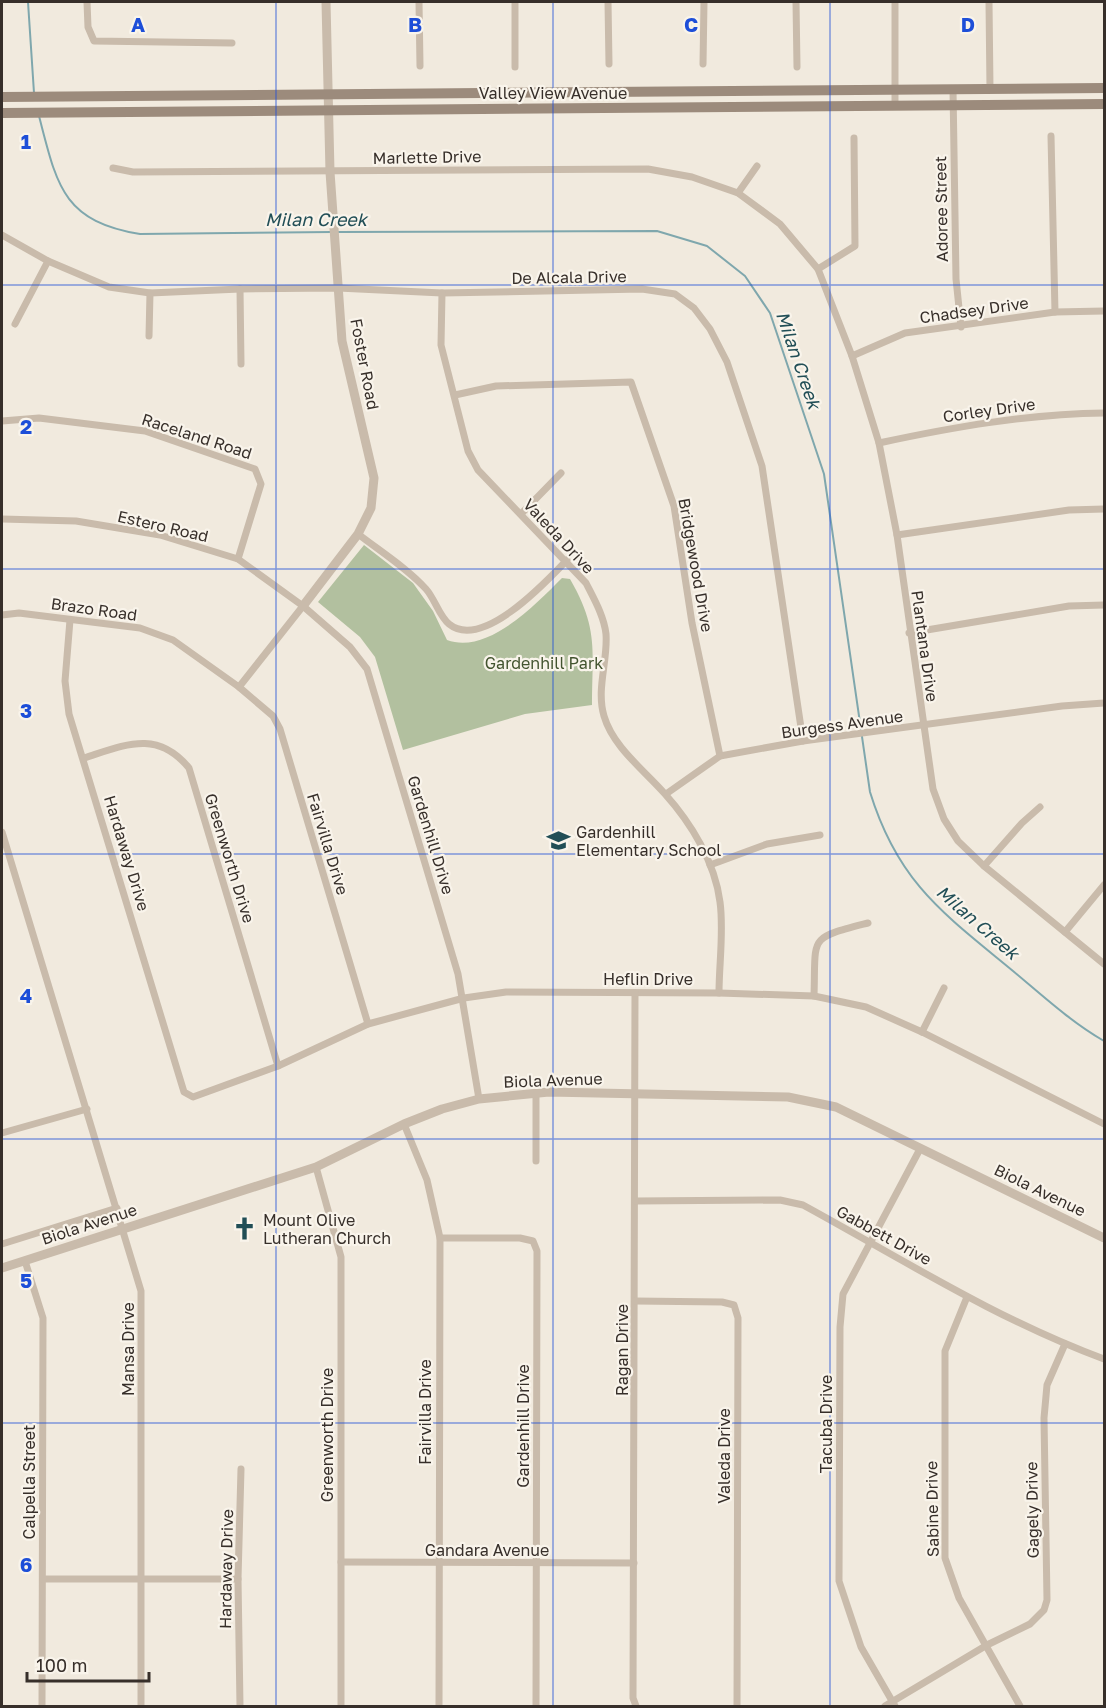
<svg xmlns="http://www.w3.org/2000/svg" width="1106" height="1708" font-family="'Golos Text',sans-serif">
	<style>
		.green { fill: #b2c09f }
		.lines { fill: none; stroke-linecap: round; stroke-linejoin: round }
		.stream { stroke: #7fa7ad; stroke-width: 2 }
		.minor { stroke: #c9bbab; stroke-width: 7 }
		.tertiary { stroke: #c9bbab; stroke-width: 9 }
		.secondary { stroke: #9c8b7c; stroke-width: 10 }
		.grid { fill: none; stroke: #1d4ed8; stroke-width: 1.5; stroke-opacity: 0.55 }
		.labels { text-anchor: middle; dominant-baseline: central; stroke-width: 4.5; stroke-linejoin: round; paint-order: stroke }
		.street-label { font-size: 16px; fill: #372f2a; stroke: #f9f4eb }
		.park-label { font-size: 16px; fill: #43542f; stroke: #f9f4eb }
		.poi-label { font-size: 16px; fill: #372f2a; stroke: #f9f4eb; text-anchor: start }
		.water-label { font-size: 18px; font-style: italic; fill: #214e56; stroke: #f9f4eb }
		.grid-label { font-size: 20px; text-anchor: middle; font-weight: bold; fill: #1d4ed8; stroke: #f9f4eb; stroke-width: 4.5; stroke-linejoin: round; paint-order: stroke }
	</style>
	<rect width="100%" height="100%" fill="#f1eade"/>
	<path class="green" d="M 364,545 L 413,583 L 433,611 L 447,640 C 488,655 536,604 562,578 L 570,579 C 599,629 592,651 592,705 L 525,714 L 403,750 L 375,657 L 360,637 L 318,602 Z"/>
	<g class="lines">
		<g class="stream">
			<polyline points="28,2 34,93"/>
			<path d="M 39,116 C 57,185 62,221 140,234 L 332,232"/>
			<path d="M 338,232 L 657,231 L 707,246 L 745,276 L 770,313 L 824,474 L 870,792 C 898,883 944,914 1013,971 C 1043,996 1071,1022 1104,1041"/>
		</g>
		<g class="minor">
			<polyline points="87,2 88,27 94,41 232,43"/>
			<polyline points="419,2 420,66"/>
			<polyline points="515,2 515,67"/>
			<polyline points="608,2 609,64"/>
			<polyline points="796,2 797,67"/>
			<polyline points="895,2 895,106"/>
			<polyline points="989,2 990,89"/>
			<polyline points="703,64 704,2"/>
			<polyline points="953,89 956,279 961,327"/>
			<polyline points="1051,136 1055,312"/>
			<polyline points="113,168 133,172 648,169 692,177 738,193 780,224 818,269 852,356 879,443 897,535 933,789 944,819 958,841 984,866 1104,964"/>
			<polyline points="738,193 757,166"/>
			<polyline points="2,235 48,261 109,287 150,293 240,289 338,288 442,293 642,289 675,294 694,308 710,329 727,362 762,466 803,741"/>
			<polyline points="818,269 855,246 854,138"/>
			<polyline points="240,289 241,364"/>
			<path d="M 442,293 L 441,345 L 468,451 L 478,470 L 586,583 C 594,599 604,616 606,634 C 608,661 596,689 604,716 C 613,747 644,770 665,794 C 691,823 715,862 720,902 C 724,931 719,964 719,993"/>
			<polyline points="15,324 48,261"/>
			<polyline points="149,336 150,293"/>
			<polyline points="852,356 905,333 1055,312 1104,311"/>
			<polyline points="455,395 496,386 631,382 674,506 692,623 720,756"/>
			<polyline points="2,421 39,418 145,431 255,469 261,484 238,559"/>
			<path d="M 879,443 C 953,427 1028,414 1104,413"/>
			<polyline points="521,514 561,473"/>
			<polyline points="2,519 76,521 160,535 238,559 303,606 350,647 367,669 458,974 479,1099"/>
			<path d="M 358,534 C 380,551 407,568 426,589 C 435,599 439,616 449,624 C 482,651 546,582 567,560"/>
			<polyline points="897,535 1069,510 1104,509"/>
			<polyline points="2,615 19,613 140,628 173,640 239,687 273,716 280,729 368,1024"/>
			<polyline points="70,620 65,681 69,714 184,1092 193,1097 278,1066 368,1024 464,998 506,992 719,993 814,996 866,1007 922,1032 1104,1124"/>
			<polyline points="909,633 1069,606 1104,605"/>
			<polyline points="239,687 303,606"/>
			<path d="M 84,758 C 125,745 157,729 189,768 L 278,1066"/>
			<polyline points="666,794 720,756 803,741 1062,706 1104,703"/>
			<polyline points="2,832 141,1291 141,1706"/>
			<polyline points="710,865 767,844 820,835"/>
			<polyline points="984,866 1022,823 1040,807"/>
			<polyline points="1065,932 1104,885"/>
			<polyline points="635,993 633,1698 636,1706"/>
			<path d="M 814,996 C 816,935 807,939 868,923"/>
			<polyline points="922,1032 944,988"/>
			<polyline points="536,1092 536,1161"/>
			<polyline points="404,1124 427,1180 440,1238 439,1706"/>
			<polyline points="2,1133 87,1109"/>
			<polyline points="316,1167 341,1257 341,1706"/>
			<path d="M 636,1201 L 780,1200 L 803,1205 C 902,1259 998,1320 1104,1359"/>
			<polyline points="440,1238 520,1238 533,1241 537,1251 536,1706"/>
			<polyline points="2,1244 117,1208"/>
			<polyline points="25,1261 43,1318 42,1706"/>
			<polyline points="967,1297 945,1351 945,1558 959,1598 1020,1706"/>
			<polyline points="635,1301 722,1302 734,1305 738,1318 737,1706"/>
			<polyline points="341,1562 634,1563"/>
			<polyline points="43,1579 238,1579"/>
			<polyline points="240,1706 238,1579 241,1469"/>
			<polyline points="885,1706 987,1645 1030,1624 1044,1610 1047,1600 1044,1418 1047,1385 1065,1344"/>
			<polyline points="895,1706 861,1647 839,1581 840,1327 843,1294 920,1149"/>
		</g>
		<g class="tertiary">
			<polyline points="303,606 358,534 371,508 374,478 342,341 330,172 326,2"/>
			<polyline points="2,1268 316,1167 404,1124 442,1109 479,1099 549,1092 788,1097 836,1107 1104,1238"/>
		</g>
		<g class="secondary">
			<polyline points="2,97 1104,88"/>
			<polyline points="2,113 1104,104"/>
		</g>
	</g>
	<path class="grid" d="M 276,2 L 276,1706M 553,2 L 553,1706M 830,2 L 830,1706M 2,285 L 1104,285M 2,569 L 1104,569M 2,854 L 1104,854M 2,1139 L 1104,1139M 2,1423 L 1104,1423"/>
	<defs>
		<symbol id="school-bare" viewBox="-9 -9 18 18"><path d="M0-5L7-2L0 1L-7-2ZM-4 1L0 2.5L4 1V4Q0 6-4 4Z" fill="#214e56" stroke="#f9f4eb" stroke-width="2.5" paint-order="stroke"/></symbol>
		<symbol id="church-bare" viewBox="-9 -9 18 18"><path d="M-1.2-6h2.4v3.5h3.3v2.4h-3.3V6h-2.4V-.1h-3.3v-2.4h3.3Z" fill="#214e56" stroke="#f9f4eb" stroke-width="2.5" paint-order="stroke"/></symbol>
	</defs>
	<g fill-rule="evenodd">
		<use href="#school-bare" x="542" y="824" width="33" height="33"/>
		<use href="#church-bare" x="228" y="1212" width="33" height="33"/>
	</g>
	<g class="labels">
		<g class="street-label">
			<text x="553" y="93">Valley View Avenue</text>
			<text transform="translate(427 157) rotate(-1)">Marlette Drive</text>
			<text transform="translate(941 209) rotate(-91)">Adoree Street</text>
			<text transform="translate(569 277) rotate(-1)">De Alcala Drive</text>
			<text transform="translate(974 310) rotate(-8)">Chadsey Drive</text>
			<text transform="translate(365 364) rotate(79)">Foster Road</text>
			<text transform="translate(989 410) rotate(-8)">Corley Drive</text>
			<text transform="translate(197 436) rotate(18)">Raceland Road</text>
			<text transform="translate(163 526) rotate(13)">Estero Road</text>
			<text transform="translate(559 536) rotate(47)">Valeda Drive</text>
			<text transform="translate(696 565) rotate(80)">Bridgewood Drive</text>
			<text transform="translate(94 609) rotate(8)">Brazo Road</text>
			<text transform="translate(925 646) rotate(82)">Plantana Drive</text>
			<text transform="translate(842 724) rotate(-8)">Burgess Avenue</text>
			<text transform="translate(431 835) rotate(73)">Gardenhill Drive</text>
			<text transform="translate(328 844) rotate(73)">Fairvilla Drive</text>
			<text transform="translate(127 853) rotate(73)">Hardaway Drive</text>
			<text transform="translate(230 858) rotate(73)">Greenworth Drive</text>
			<text x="648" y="979">Heflin Drive</text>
			<text transform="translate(553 1080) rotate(-2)">Biola Avenue</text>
			<text transform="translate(1040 1190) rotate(26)">Biola Avenue</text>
			<text transform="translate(89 1224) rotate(-18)">Biola Avenue</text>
			<text transform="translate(884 1235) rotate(29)">Gabbett Drive</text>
			<text transform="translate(128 1349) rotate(-90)">Mansa Drive</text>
			<text transform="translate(622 1350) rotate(-90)">Ragan Drive</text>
			<text transform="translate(425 1412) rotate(-90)">Fairvilla Drive</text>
			<text transform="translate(826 1424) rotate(-90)">Tacuba Drive</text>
			<text transform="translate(523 1426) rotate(-90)">Gardenhill Drive</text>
			<text transform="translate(327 1435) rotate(-90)">Greenworth Drive</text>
			<text transform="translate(724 1456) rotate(-90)">Valeda Drive</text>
			<text transform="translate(29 1482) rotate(-90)">Calpella Street</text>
			<text transform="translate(932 1509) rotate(-91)">Sabine Drive</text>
			<text transform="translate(1032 1510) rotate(-91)">Gagely Drive</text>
			<text x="487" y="1550">Gandara Avenue</text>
			<text transform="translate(226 1569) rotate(-89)">Hardaway Drive</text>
		</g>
		<g class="park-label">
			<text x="544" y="663">Gardenhill Park</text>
		</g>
		<g class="poi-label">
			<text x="576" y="832">Gardenhill<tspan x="576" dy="18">Elementary School</tspan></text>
			<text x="263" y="1220">Mount Olive<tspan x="263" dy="18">Lutheran Church</tspan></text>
		</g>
		<g class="water-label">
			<text x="316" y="219">Milan Creek</text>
			<text transform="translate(799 360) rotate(71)">Milan Creek</text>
			<text transform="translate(978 922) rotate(41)">Milan Creek</text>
		</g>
	</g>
	<g class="grid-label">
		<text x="138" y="32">A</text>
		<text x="415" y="32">B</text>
		<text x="691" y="32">C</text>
		<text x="968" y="32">D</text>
		<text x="26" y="149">1</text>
		<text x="26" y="434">2</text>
		<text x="26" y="718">3</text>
		<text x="26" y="1003">4</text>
		<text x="26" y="1288">5</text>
		<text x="26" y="1572">6</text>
	</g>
	<rect width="1106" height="1708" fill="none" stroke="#372f2a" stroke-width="6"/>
	<path d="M27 1672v9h122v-9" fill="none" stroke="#372f2a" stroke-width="3"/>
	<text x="36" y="1672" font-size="18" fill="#372f2a" stroke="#f9f4eb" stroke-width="4.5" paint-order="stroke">100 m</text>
</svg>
